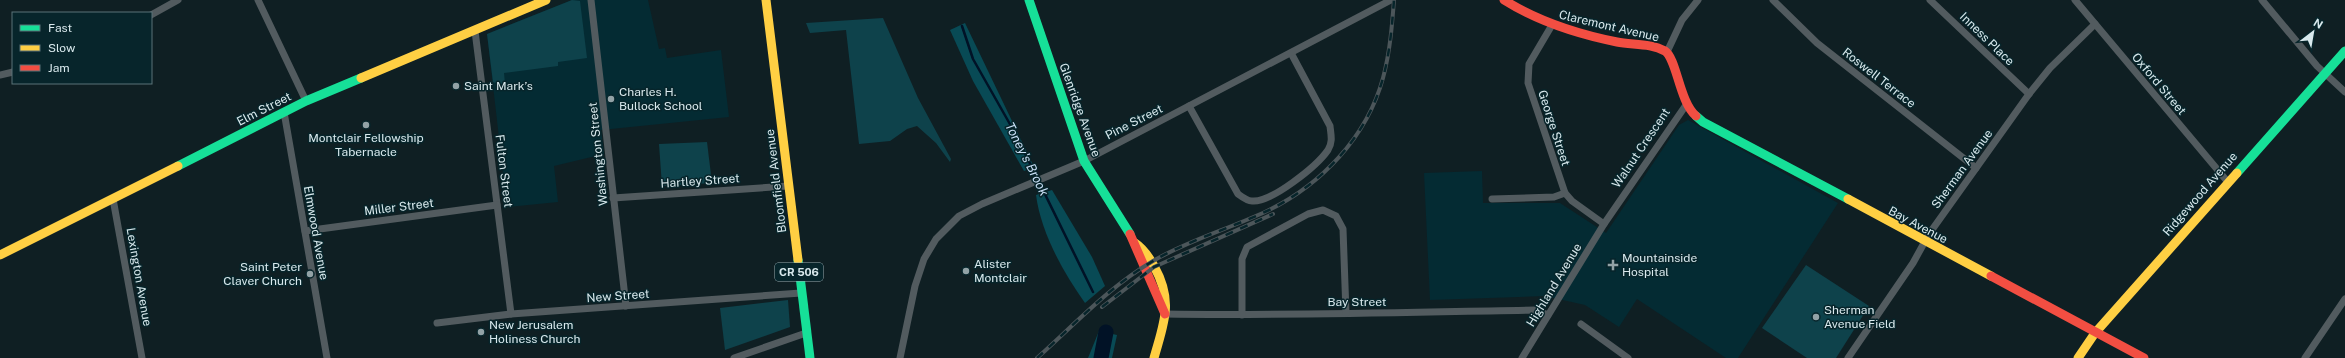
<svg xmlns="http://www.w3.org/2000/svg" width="2345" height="358" font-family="'Public Sans',sans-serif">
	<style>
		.built { fill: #042b33 }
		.green { fill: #0e424b }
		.forest { fill: #084a55 }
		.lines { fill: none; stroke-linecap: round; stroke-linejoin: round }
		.stream { stroke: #011226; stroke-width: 2.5 }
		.river { stroke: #011226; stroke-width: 15 }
		.street { stroke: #525b5f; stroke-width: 7 }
		.fast { stroke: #16e098; stroke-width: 9 }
		.slow { stroke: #ffcf43; stroke-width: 9 }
		.jam { stroke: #f24e42; stroke-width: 9 }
		.rail-casing { stroke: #4c565a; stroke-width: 4 }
		.rail { stroke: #07252b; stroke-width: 2.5; stroke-dasharray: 8; stroke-linecap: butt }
		.poi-dot { fill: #92a2a6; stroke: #07252b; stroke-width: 1.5 }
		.labels { text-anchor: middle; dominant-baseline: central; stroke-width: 3; stroke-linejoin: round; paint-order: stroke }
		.shield { fill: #07252b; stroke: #9aaeb3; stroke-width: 1 }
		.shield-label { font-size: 11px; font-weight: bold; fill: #d9e9ed }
		.street-label { font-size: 12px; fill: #d9e9ed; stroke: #07252b }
		.poi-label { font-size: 12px; fill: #d9e9ed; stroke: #07252b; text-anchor: start }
		.water-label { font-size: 13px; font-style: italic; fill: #c9dff5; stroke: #07252b }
	</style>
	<rect width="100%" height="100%" fill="#0f1f23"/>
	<g class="built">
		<polygon points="572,0 648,0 659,49 665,48 667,58 721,50 729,117 601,130 604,154 554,166 558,202 507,207 487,34"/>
		<polygon points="1688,120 1838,203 1738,358 1726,358 1637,299 1619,327 1585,305 1545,296 1430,300 1424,173 1482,171 1483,203 1560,203 1606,233 1679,125"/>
	</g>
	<g class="green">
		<polygon points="572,0 580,1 587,58 558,62 558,66 504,73 505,84 501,85 493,82 487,34"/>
		<polygon points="883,18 918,98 951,159 950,162 936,143 917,126 907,129 890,141 859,144 846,30 810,33 806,23"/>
		<polygon points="707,142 712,183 662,186 659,144"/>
		<polygon points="1806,265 1869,306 1836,358 1807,358 1762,328"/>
		<polygon points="788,300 790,327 725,350 720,308"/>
	</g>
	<g class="forest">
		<polygon points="965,23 1034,167 1024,171 973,81 950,30"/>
		<path d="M 1052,190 L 1092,257 L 1105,286 L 1085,303 C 1063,272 1041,233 1036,195 Z"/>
		<polygon points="1099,331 1117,335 1112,358 1088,358"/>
	</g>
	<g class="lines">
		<polyline class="stream" points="962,26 973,59 1015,133 1093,292"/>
		<polyline class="river" points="1101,358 1106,332"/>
		<g class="street">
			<polyline points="258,0 306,101"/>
			<polyline points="591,0 626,306"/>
			<polyline points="1773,0 1817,43 1976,168"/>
			<polyline points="1930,0 2029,94"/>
			<polyline points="2075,0 2227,181"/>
			<polyline points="2262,0 2317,66 2345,92"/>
			<polyline points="151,15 178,0"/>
			<polyline points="1552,25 1529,64 1528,83 1565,193 1572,201 1604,224"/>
			<polyline points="475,31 511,314"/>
			<polyline points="1667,52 1682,20 1698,0"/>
			<polyline points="0,75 13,72"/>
			<path d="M 1189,106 L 1238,194 C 1242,197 1247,201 1252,201 C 1271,203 1317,166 1328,150 C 1333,142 1331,135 1330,126 L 1291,53"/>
			<polyline points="284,112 327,358"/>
			<polyline points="613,198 788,186"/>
			<polyline points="113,199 142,358"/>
			<polyline points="1492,199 1554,197 1565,193"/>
			<polyline points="305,231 497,205"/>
			<path d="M 1165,314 C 1289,316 1412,312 1536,310 L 1548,315"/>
			<polyline points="1242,315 1242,259 1247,247 1308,214 1323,210 1336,216 1343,229 1346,313"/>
			<polyline points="437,323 511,314 801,293"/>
			<polyline points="1581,324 1628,358"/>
			<polyline points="734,358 806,333"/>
			<polyline points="900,358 915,286 924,259 936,239 959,216 982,204 1084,161 1391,0"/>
			<polyline points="1522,358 1604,224 1686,105"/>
			<polyline points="1848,358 1913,263 1929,234 2029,94 2050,68 2095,24"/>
			<polyline points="2305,358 2345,299"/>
		</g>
		<g class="fast">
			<polyline points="1029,0 1084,161 1130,234"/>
			<polyline points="1696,116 1703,122 1848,199"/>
			<polyline points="178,166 306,101 361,78"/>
			<polyline points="2237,173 2345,51"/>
			<polyline points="798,260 810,358"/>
		</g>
		<g class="slow">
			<polyline points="766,0 798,260"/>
			<polyline points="361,78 546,0"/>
			<polyline points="1848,199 1991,276"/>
			<path d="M 1135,243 C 1144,249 1149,257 1154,266 C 1174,302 1164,322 1154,358"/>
			<polyline points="0,255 178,166"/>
			<polyline points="2078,358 2095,333 2237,173"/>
		</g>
		<g class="jam">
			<path d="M 1504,0 C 1539,22 1577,34 1617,42 C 1632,45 1651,43 1665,51 C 1677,59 1679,101 1696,116"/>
			<polyline points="1130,234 1165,314"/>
			<polyline points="1991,276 2144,358"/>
		</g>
		<defs>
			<g id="rail">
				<polyline points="1102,307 1154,267 1273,214"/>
				<path d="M 1037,358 C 1074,325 1110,286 1153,261 C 1189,240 1229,229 1267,211 C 1321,185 1367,137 1383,78 C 1390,52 1392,26 1394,0"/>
			</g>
		</defs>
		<use href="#rail" class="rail-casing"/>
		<use href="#rail" class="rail"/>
	</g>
	<g class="poi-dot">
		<circle cx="456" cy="86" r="4"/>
		<circle cx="611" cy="99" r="4"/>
		<circle cx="366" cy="125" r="4"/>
		<path d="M1611 259h4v4h4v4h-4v4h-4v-4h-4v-4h4z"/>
		<circle cx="966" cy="271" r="4"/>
		<circle cx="310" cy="274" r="4"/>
		<circle cx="1816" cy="317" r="4"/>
		<circle cx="481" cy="332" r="4"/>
	</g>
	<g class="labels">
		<rect class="shield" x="775" y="263" width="48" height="18" rx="3"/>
		<g class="shield-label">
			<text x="799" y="272">CR 506</text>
		</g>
		<g class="street-label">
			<text transform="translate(1609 26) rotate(13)">Claremont Avenue</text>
			<text transform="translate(1987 39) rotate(44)">Inness Place</text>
			<text transform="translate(1879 78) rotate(38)">Roswell Terrace</text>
			<text transform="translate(2159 84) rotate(50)">Oxford Street</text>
			<text transform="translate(264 109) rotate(-27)">Elm Street</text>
			<text transform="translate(1080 110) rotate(70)">Glenridge Avenue</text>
			<text transform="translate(1134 122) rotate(-27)">Pine Street</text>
			<text transform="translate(1554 128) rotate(72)">George Street</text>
			<text transform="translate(1641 148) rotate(-56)">Walnut Crescent</text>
			<text transform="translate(598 154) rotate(-96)">Washington Street</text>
			<text transform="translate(1962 169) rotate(-54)">Sherman Avenue</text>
			<text transform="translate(504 171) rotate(83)">Fulton Street</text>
			<text transform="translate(700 181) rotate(-4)">Hartley Street</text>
			<text transform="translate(776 181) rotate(-97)">Bloomfield Avenue</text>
			<text transform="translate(2200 194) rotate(-49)">Ridgewood Avenue</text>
			<text transform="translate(399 207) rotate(-7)">Miller Street</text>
			<text transform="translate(1918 225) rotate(28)">Bay Avenue</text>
			<text transform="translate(316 233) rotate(80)">Elmwood Avenue</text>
			<text transform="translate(139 277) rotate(80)">Lexington Avenue</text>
			<text transform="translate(1554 285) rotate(-59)">Highland Avenue</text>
			<text transform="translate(618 296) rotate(-4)">New Street</text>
			<text x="1357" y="302">Bay Street</text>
		</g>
		<g class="poi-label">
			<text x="464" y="86">Saint Mark’s</text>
			<text x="619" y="92">Charles H.<tspan x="619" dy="14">Bullock School</tspan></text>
			<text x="366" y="138" text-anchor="middle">Montclair Fellowship<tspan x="366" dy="14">Tabernacle</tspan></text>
			<text x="1622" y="258">Mountainside<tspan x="1622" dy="14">Hospital</tspan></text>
			<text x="974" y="264">Alister<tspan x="974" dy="14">Montclair</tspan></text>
			<text x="302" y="267" text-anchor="end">Saint Peter<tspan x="302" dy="14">Claver Church</tspan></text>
			<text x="1824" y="310">Sherman<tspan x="1824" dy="14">Avenue Field</tspan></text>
			<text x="489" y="325">New Jerusalem<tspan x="489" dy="14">Holiness Church</tspan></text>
		</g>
		<g class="water-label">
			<text transform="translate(1027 159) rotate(63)">Toney's Brook</text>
		</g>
	</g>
	<rect x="12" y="12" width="140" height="72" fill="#07252b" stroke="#5b7379"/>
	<rect x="20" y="25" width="20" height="6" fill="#16e098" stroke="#5b7379"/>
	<text x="48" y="32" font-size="12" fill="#d9e9ed">Fast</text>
	<rect x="20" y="45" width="20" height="6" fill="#ffcf43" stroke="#5b7379"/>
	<text x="48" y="52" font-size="12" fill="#d9e9ed">Slow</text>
	<rect x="20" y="65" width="20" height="6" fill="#f24e42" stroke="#5b7379"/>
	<text x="48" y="72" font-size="12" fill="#d9e9ed">Jam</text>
	<g transform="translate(2313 32) rotate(31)" stroke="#07252b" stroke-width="3" paint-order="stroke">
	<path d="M0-3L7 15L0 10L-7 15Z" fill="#d9e9ed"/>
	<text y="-6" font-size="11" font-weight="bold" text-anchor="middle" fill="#d9e9ed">N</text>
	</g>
</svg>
